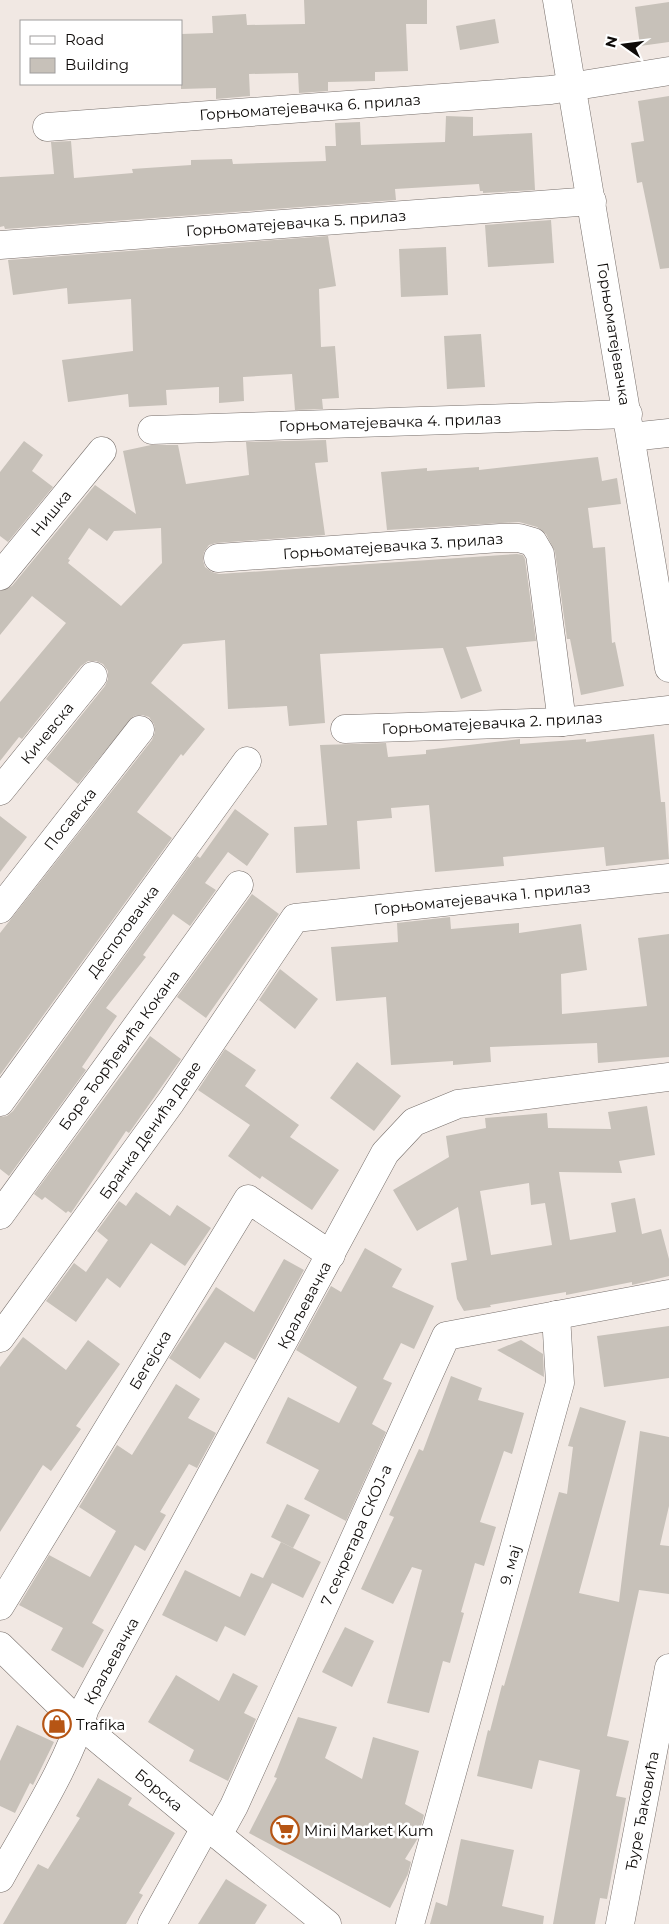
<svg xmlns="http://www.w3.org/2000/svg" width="669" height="1924" font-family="Montserrat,sans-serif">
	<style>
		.building { fill: #c7c1b9; fill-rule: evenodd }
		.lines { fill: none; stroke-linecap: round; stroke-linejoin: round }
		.minor-casing { stroke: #776f6b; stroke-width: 29 }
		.minor { stroke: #fff; stroke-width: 28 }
		.labels { text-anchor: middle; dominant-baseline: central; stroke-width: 5; stroke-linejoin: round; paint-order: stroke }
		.street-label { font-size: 15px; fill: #0e0b09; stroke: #fff }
		.poi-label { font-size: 15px; fill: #0e0b09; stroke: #fff; text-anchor: start }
	</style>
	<rect width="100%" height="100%" fill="#f1e8e3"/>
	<g class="building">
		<polygon points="304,0 427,0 427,24 406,24 408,71 375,72 375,81 328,82 328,91 299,93 298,73 249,74 250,96 216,99 216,88 181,89 181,34 213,33 212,16 246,14 247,25 305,24"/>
		<polygon points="669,2 669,42 640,46 635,7"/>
		<polygon points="495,19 499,43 460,50 456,26"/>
		<polygon points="669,96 669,268 660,269 642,182 637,183 631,143 644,141 638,101"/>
		<polygon points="446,116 473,117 473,136 532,133 535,190 483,193 483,191 480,191 479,184 395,189 396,200 5,229 4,226 0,227 0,177 54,174 51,142 71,141 74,178 133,173 132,169 191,165 191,160 232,159 233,164 326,161 325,146 336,146 335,123 360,122 361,145 445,142"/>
		<polygon points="551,220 554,263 488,267 485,225"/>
		<polygon points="328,236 336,286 319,289 321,347 335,346 339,398 322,399 323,409 295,410 292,374 243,377 244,401 219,403 219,387 166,390 167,405 129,407 128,394 68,402 62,360 133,351 131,299 68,304 67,288 13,295 8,260"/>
		<polygon points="446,247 448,295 401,297 399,249"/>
		<polygon points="481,334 485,387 447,389 444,336"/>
		<path d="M 326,440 L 328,462 L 315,463 L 325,535 L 216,543 L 209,545 L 204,552 L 203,560 L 205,567 L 212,572 L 219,574 L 517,554 L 523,555 L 525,559 L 536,641 L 466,647 L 482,691 L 461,699 L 443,648 L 320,654 L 325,723 L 289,726 L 287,706 L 228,709 L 225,640 L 183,644 L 151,683 L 205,729 L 183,756 L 181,754 L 137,812 L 172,838 L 0,1075 L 0,933 L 152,740 L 155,732 L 154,724 L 149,717 L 142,715 L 134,716 L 78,784 L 46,759 L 105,686 L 108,679 L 108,671 L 103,664 L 96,661 L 88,661 L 81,666 L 22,739 L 19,737 L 0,761 L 0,702 L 66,623 L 32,596 L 0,635 L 0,591 L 12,586 L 95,485 L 136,514 L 123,451 L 151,445 L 178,445 L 186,484 L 249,475 L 246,442 ZM 89,528 L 107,541 L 114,531 L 161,528 L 162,563 L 121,606 L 68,563 L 70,560 L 68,559 Z"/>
		<polygon points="24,441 43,455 32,471 53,487 8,542 0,536 0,472"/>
		<polygon points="598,457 602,481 617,478 621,504 588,508 593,548 605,547 612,643 615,642 624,686 581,695 570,639 567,639 555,552 546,534 537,527 519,522 387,530 381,472 427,468 427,471 479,467 479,470"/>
		<polygon points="654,734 661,802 665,802 669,859 606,866 604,847 503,857 504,866 435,872 429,805 391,808 392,818 357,821 360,869 296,873 294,827 327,825 320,745 386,743 388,757 426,754 426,750 520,739 520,744 586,739 586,742"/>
		<polygon points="235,809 269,834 247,866 228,852 205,883 216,890 190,926 173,914 143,955 146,957 106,1008 117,1016 82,1067 86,1070 9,1176 0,1169 0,1117 7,1116 13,1111 197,856 200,858"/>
		<polygon points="0,816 27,837 0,872"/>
		<polygon points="252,894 279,914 206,1018 177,997"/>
		<polygon points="450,917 451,929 519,923 519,933 581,924 587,970 561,974 562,1014 647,1006 638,938 669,934 669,1057 598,1063 597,1043 490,1047 491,1062 453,1065 453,1061 391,1065 386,997 336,1001 331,947 398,942 397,923"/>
		<polygon points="280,969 318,999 295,1029 259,1000"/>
		<polygon points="150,1036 181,1059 129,1133 126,1131 71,1213 68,1211 66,1213 45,1197 42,1200 34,1194"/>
		<polygon points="225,1049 256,1070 245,1086 299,1125 290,1137 339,1170 312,1210 262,1176 260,1179 228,1156 250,1125 198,1090"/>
		<polygon points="357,1062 401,1096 374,1131 330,1098"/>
		<path d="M 647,1106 L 655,1155 L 619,1161 L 622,1173 L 559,1172 L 570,1240 L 616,1232 L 611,1203 L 635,1198 L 642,1234 L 661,1229 L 669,1259 L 669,1276 L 632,1285 L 632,1282 L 566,1295 L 566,1292 L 490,1305 L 491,1307 L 464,1311 L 457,1299 L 451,1263 L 467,1260 L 458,1207 L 417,1231 L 393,1190 L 449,1157 L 446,1136 L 486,1128 L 485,1118 L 547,1113 L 548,1128 L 611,1129 L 608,1112 ZM 529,1183 L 531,1205 L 545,1203 L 552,1245 L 491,1255 L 480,1191 Z"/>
		<polygon points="136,1192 170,1216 177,1205 211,1228 185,1266 151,1243 120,1288 107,1278 76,1322 46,1301 74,1263 86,1272 108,1240 97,1231 119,1201 126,1206"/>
		<polygon points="365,1248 402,1269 392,1287 434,1306 414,1349 401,1343 383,1379 392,1383 372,1424 386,1432 346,1521 304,1499 319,1470 266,1443 288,1397 339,1423 357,1387 296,1350 331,1286 341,1292"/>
		<polygon points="284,1259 304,1270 255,1360 225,1342 200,1379 169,1358 216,1287 254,1312"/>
		<polygon points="669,1326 669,1378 604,1387 597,1336"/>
		<polygon points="23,1337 66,1370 88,1340 120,1364 76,1426 81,1429 51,1471 43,1465 0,1532 0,1367"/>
		<polygon points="521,1340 543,1354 544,1377 497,1350"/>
		<polygon points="451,1376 482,1388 478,1400 524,1413 512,1454 504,1451 480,1522 496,1527 484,1566 475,1563 461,1612 464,1613 450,1663 443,1661 429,1713 387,1703 422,1570 412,1567 393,1604 361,1589 394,1517 389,1515 419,1449 423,1451"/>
		<polygon points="176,1384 200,1399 188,1418 216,1433 197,1468 189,1464 160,1512 166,1515 145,1551 135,1545 92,1623 104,1630 83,1668 51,1650 63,1628 19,1605 49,1555 90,1577 116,1531 79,1507 117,1445 132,1455"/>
		<polygon points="580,1407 626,1421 579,1593 619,1602 640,1431 669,1437 669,1506 660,1545 669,1546 669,1594 639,1590 607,1736 629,1741 616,1796 626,1798 607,1899 600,1898 595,1924 553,1924 580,1770 539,1760 532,1789 477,1776 488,1730 490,1731 502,1685 504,1686 559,1492 567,1494 573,1447 568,1446"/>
		<polygon points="287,1504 310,1515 293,1548 271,1537"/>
		<polygon points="281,1542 321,1562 303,1598 272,1583 245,1636 225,1626 217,1642 162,1615 185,1570 240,1597 251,1573 263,1578"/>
		<polygon points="345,1627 374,1641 352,1687 322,1672"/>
		<polygon points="233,1673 258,1686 244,1713 256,1719 228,1781 189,1761 194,1750 148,1722 176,1675 219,1701"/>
		<polygon points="298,1717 337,1727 325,1758 362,1779 373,1737 419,1751 405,1804 424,1815 418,1838 405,1859 411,1862 408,1874 390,1908 249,1833 277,1778 274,1777"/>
		<polygon points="17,1725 54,1742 33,1785 30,1783 15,1813 0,1806 0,1761"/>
		<polygon points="98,1778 132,1798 128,1805 175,1833 139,1893 143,1895 126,1924 3,1924 38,1864 48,1869 80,1818 76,1816"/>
		<polygon points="461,1839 514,1850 502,1906 544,1916 543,1924 430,1924 436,1902 447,1906"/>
		<polygon points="226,1879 267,1905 255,1924 198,1924"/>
	</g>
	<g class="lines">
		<defs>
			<g id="minor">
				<polyline points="557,0 669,668"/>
				<polyline points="47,127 551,90 669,71"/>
				<polyline points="0,245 592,201"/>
				<polyline points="152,430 628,414"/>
				<polyline points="631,437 669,433"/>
				<polyline points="218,558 500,538 519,538 533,542 540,554 562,722"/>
				<polyline points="0,576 102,451"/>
				<polyline points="345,729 562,722 669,710"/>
				<polyline points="0,791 93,676"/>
				<polyline points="0,909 140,730"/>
				<polyline points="0,1102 247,761"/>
				<polyline points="0,1215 239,885"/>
				<polyline points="0,1338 171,1102 295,918 669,878"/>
				<polyline points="0,1606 248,1199 331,1255"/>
				<polyline points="0,1646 80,1724 205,1828 218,1835 327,1924"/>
				<polyline points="218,1835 234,1806 446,1336 669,1294"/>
				<path d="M 0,1878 C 30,1823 67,1768 85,1708 L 385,1153 L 414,1122 L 458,1104 L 669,1077"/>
				<polyline points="152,1924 205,1828"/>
				<polyline points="410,1924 560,1383 556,1315"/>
				<polyline points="620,1924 669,1668"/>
			</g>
		</defs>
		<use href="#minor" class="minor-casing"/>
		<use href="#minor" class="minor"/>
	</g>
	<defs>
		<symbol id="shop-ring" viewBox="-11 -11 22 22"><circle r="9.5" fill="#fff" stroke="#b65514" stroke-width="1.5"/><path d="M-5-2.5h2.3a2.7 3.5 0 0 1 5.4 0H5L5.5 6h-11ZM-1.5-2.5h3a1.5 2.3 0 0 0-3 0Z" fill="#b65514"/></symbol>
		<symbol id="supermarket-ring" viewBox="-11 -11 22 22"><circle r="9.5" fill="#fff" stroke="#b65514" stroke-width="1.5"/><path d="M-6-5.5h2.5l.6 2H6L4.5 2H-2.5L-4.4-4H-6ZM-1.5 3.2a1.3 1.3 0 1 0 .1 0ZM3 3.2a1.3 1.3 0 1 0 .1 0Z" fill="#b65514"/></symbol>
	</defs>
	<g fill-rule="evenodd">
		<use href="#shop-ring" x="41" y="1708" width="32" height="32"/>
		<use href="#supermarket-ring" x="269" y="1814" width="32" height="32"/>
	</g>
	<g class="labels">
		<g class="street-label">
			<text transform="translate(310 107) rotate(-4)">Горњоматејевачка 6. прилаз</text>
			<text transform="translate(296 223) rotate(-4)">Горњоматејевачка 5. прилаз</text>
			<text transform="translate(614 334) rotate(81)">Горњоматејевачка</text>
			<text transform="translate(390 422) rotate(-2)">Горњоматејевачка 4. прилаз</text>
			<text transform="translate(51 513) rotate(-51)">Нишка</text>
			<text transform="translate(393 546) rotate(-4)">Горњоматејевачка 3. прилаз</text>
			<text transform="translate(492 723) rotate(-3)">Горњоматејевачка 2. прилаз</text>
			<text transform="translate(47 733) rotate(-51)">Кичевска</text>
			<text transform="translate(70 819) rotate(-52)">Посавска</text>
			<text transform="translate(482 898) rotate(-6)">Горњоматејевачка 1. прилаз</text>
			<text transform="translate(123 931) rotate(-54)">Деспотовачка</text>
			<text transform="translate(119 1050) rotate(-54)">Боре Ђорђевића Кокана</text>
			<text transform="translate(150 1130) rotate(-55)">Бранка Денића Деве</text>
			<text transform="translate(304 1305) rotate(-62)">Краљевачка</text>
			<text transform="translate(150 1360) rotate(-59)">Бегејска</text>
			<text transform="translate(356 1535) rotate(-66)">7 секретара СКОЈ-а</text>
			<text transform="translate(510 1565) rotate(-74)">9. мај</text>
			<text transform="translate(111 1661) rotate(-61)">Краљевачка</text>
			<text transform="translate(159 1790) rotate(40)">Борска</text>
			<text transform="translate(642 1811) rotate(-79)">Ђуре Ђаковића</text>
		</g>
		<g class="poi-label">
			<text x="76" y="1724">Trafika</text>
			<text x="304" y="1830">Mini Market Kum</text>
		</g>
	</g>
	<rect x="20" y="20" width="162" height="65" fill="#ffffff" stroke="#9f9d9d"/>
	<rect x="30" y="36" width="25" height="8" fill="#ffffff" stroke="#9f9d9d"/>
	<text x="65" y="45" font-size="15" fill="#0e0b09">Road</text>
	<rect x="30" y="58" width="25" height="15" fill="#c7c1b9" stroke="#9f9d9d"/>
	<text x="65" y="70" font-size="15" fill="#0e0b09">Building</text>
	<g transform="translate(624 45) rotate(284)" stroke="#ffffff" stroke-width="4" paint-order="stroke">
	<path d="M0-4L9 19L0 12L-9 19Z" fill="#0e0b09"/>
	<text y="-8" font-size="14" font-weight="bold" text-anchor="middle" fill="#0e0b09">N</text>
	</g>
</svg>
